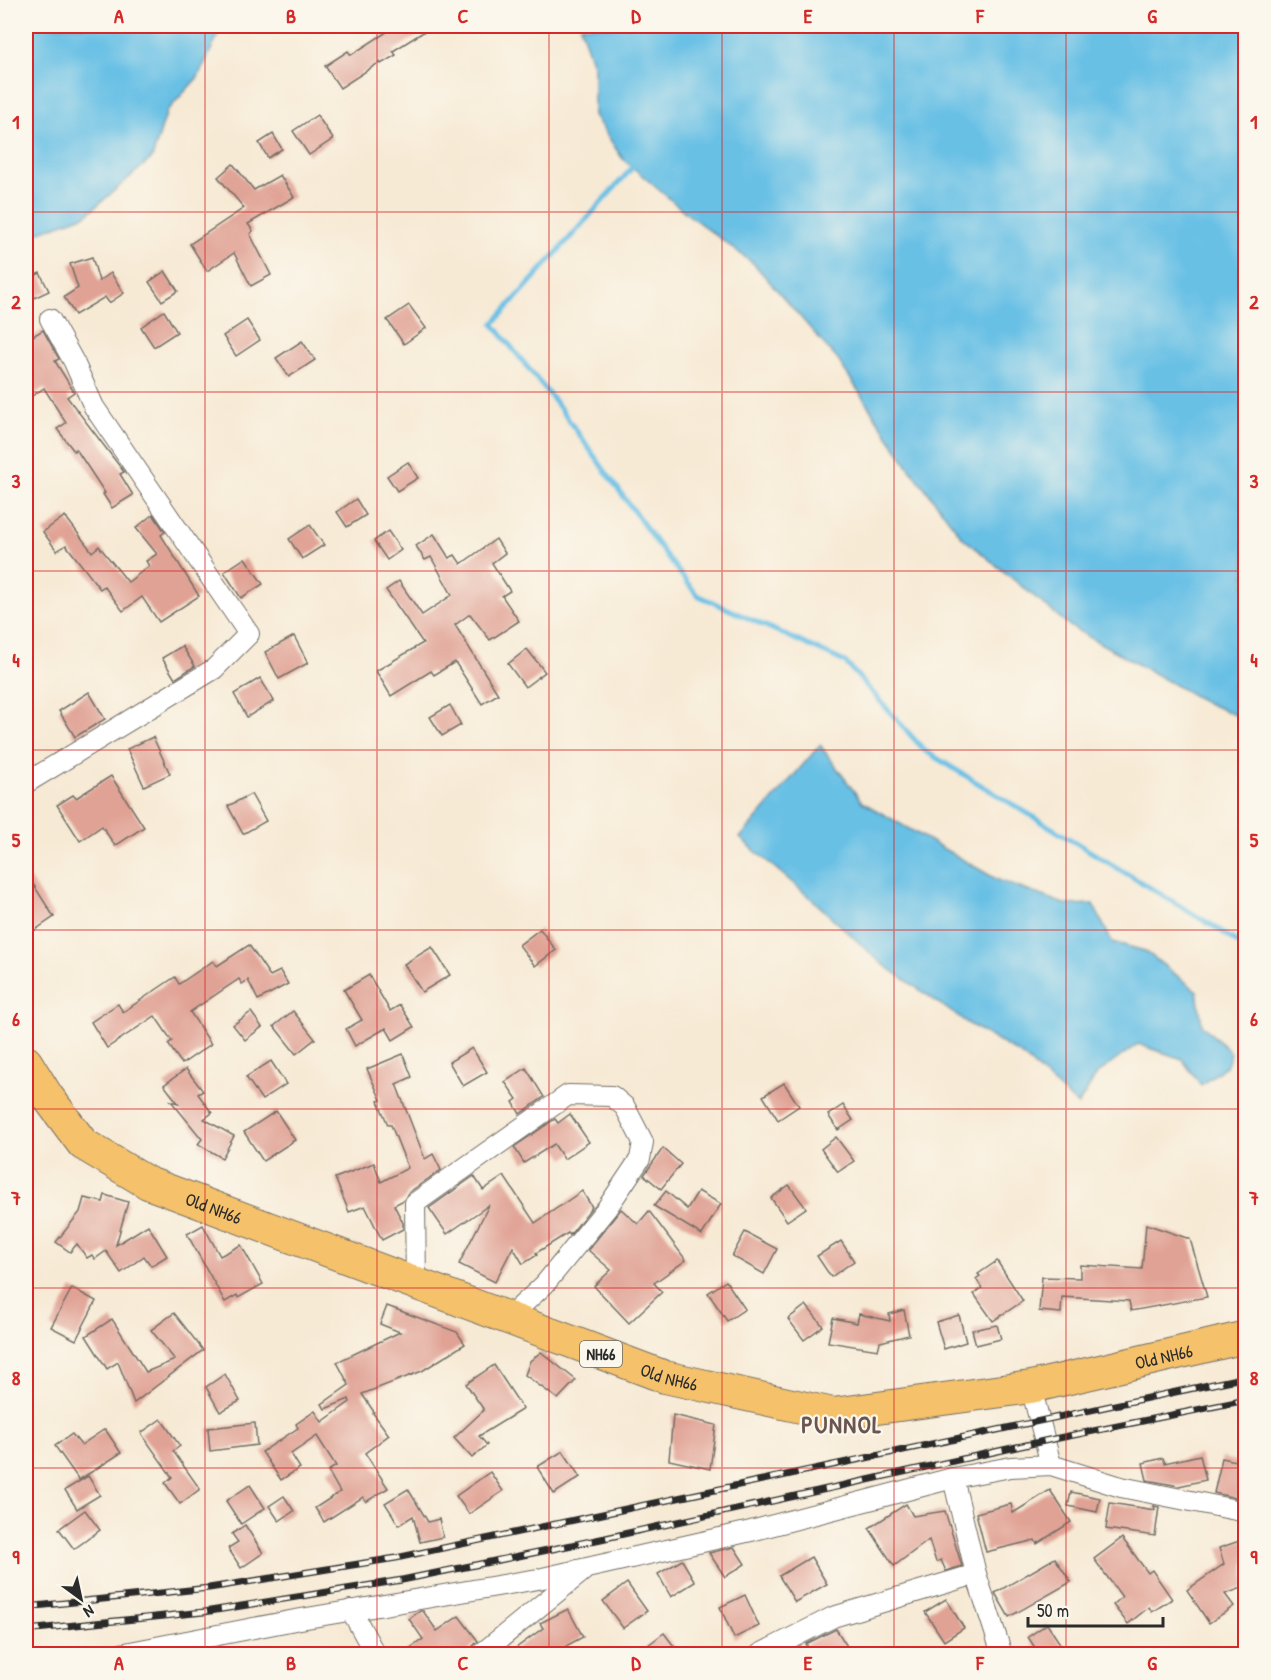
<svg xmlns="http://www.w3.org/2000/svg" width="1271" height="1680" font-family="'Patrick Hand',sans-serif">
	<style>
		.water { fill: #68c0e5; stroke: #4a7688; stroke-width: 1.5 }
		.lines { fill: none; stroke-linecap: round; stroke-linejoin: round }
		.stream { stroke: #68c0e5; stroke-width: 5 }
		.building { fill: #e0a294 }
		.street-casing { stroke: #726e66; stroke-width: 22 }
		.primary-casing { stroke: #726e66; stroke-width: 34 }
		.street { stroke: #fff; stroke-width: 20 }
		.primary { stroke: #f5c16b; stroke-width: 32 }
		.rail-casing { stroke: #2b2b2b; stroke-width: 7 }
		.rail { stroke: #fbf7ec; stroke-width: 4.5; stroke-dasharray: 14; stroke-linecap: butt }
		.grid { fill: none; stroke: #d62828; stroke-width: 1.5; stroke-opacity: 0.55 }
		.labels { text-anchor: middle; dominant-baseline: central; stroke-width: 4.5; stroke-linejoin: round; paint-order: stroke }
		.shield { fill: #fbf7ec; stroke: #696865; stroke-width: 1.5 }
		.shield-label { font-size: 16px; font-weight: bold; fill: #2b2b2b }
		.street-label { font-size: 18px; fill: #2b2b2b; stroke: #fbf7ec }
		.district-label { font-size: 24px; font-weight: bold; letter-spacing: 1.5px; fill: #6a5550; stroke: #fbf7ec }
		.neatline { fill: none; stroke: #d62828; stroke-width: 2 }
		.grid-label { font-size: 20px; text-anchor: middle; font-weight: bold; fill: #d62828 }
	</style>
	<rect width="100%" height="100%" fill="#fbf7ec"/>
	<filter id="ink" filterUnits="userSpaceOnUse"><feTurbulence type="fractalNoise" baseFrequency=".0167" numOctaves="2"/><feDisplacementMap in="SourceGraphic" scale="12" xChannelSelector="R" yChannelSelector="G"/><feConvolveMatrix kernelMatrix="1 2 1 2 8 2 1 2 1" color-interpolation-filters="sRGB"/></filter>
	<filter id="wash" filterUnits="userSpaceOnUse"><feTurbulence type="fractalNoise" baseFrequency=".008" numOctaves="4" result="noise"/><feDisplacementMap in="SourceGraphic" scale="24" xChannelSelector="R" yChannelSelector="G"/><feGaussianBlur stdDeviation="1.35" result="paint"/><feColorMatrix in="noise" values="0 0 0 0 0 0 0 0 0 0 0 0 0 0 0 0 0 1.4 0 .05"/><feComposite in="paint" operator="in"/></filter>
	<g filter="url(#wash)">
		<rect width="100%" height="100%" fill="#f7ead5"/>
		<g class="water">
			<polygon points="26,26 221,26 218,35 198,77 167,111 152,158 86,215 26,237"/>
			<polygon points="580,26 1245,26 1245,719 1207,703 1071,627 962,537 908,466 838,360 754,264 686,213 622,158 594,115 594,68"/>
			<polygon points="820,745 862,802 998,880 1067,905 1093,904 1112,942 1145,951 1197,991 1202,1025 1231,1053 1227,1065 1201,1085 1182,1059 1138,1044 1097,1074 1078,1105 1020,1054 969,1024 881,963 814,901 740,838"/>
		</g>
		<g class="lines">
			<polyline class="stream" points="632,168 493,324 560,408 664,553 697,595 845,662 925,751 1218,929 1246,949"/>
		</g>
		<g id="blocks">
			<g class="building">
				<polygon points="396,26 433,26 393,51 396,55 381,64 380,62 340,88 325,66 348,51 351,55"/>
				<polygon points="317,115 333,139 309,155 293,131"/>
				<polygon points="273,134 282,149 268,158 259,143"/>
				<polygon points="233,164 254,190 280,175 294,197 248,224 253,231 250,234 271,275 251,286 234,253 207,271 190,244 244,208 218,177"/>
				<polygon points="92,257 99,281 111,273 124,293 109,303 105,297 75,315 64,297 78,288 70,264"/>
				<polygon points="165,271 178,291 162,301 149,282"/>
				<polygon points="40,273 49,291 32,299 26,285 26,280"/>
				<polygon points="409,305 426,328 404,344 387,320"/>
				<polygon points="164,311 177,332 154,347 141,327"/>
				<polygon points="247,320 260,340 236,356 223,336"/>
				<polygon points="43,330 59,359 55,361 74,392 67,397 124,472 120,474 133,495 112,508 103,494 105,493 76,449 74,451 57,429 66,423 44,388 26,400 26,340"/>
				<polygon points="302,341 315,360 289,377 276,358"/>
				<polygon points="408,462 418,478 397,491 387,476"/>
				<polygon points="356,499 366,515 347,527 337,512"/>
				<polygon points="153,514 165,532 161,535 199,596 159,622 142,597 123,611 104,586 100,589 66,545 57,551 43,532 65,516 92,552 99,546 128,582 149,566 146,561 157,554 136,528"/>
				<polygon points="310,525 324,545 302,559 289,539"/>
				<polygon points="388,531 401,550 387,560 374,541"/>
				<polygon points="434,534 449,558 455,555 461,564 496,539 505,553 492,563 510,591 502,596 519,621 490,640 470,614 455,625 498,694 482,704 455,662 434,675 431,671 391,696 376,671 423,643 386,590 399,581 422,615 452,595 431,557 425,560 416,546"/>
				<polygon points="245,558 263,584 241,598 224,572"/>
				<polygon points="294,636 308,663 279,679 265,652"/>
				<polygon points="182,646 195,666 175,679 162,658"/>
				<polygon points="527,649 545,672 525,687 508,664"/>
				<polygon points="260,678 274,701 247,717 234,694"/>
				<polygon points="89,692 105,719 75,737 59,711"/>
				<polygon points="450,705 461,725 442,736 430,717"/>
				<polygon points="153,737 170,774 144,786 127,749"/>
				<polygon points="111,776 144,827 115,846 102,826 80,841 57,805 73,795 76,798"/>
				<polygon points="251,794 266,821 243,834 228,806"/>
				<polygon points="26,873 54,917 26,936"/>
				<polygon points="540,929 556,950 535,966 519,945"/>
				<polygon points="249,945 270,976 280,971 288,984 258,1000 248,980 242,984 239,979 190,1012 211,1044 182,1064 168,1044 172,1041 155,1016 107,1048 91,1022 118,1004 123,1012 175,977 179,984 213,961 217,966"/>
				<polygon points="432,947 450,975 422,992 404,964"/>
				<polygon points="369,975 390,1011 400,1005 414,1027 393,1040 386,1028 355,1046 346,1029 362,1020 344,990"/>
				<polygon points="293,1011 315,1039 296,1054 274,1026"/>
				<polygon points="251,1012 262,1027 245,1040 233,1025"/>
				<polygon points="472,1048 487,1072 463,1086 449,1062"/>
				<polygon points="403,1054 412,1077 396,1084 425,1159 433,1154 441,1170 408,1193 404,1200 394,1205 403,1223 403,1229 382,1240 365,1206 349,1212 335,1178 374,1163 381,1182 408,1168 391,1125 388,1125 378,1101 381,1100 367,1069"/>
				<polygon points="271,1061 286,1084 262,1100 246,1077"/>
				<polygon points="526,1068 544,1097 520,1114 513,1102 517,1099 505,1082"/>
				<polygon points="186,1069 203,1091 198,1094 212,1113 204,1119 234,1136 222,1158 198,1144 202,1139 171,1101 178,1103 164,1085"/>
				<polygon points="784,1083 799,1106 778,1120 763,1096"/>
				<polygon points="843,1105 853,1120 838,1130 828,1115"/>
				<polygon points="276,1111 295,1140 263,1161 244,1132"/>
				<polygon points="570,1114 589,1142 564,1159 554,1144 524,1163 514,1147 555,1119 558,1123"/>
				<polygon points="836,1137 854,1161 838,1172 821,1149"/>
				<polygon points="663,1148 681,1164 661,1189 644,1175"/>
				<polygon points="474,1176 483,1190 504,1176 535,1223 582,1191 592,1207 570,1235 568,1233 536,1253 537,1255 523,1264 513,1247 495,1282 459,1264 489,1205 447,1234 429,1208"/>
				<polygon points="789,1185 806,1208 787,1221 771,1198"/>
				<polygon points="666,1191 687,1209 698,1191 721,1204 702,1235 654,1206"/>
				<polygon points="105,1195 128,1202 116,1245 148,1225 167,1256 151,1266 144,1256 121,1273 106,1251 95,1259 92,1255 87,1258 77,1244 70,1252 56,1242 80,1212 84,1198 103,1202"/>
				<polygon points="621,1209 638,1224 649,1211 686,1260 654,1283 662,1292 629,1323 594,1286 611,1270 588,1250"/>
				<polygon points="1146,1224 1190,1239 1207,1297 1131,1311 1129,1301 1062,1297 1061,1313 1039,1311 1042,1277 1080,1278 1080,1265 1142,1269"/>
				<polygon points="203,1225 220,1256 241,1245 263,1284 238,1298 237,1295 225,1302 187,1234"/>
				<polygon points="745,1232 777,1249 764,1274 732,1256"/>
				<polygon points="841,1241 854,1261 831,1277 817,1256"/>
				<polygon points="997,1261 1023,1301 993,1321 974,1294 982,1288 976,1279 980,1276 978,1274"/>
				<polygon points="726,1281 745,1309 727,1321 708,1293"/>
				<polygon points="72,1288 96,1301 76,1340 51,1327"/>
				<polygon points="806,1305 823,1326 804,1340 788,1319"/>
				<polygon points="387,1306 457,1332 465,1344 422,1371 362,1394 374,1412 373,1413 389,1435 365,1453 388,1488 366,1502 363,1497 324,1522 315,1508 340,1492 328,1471 336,1466 317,1436 291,1454 300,1468 281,1480 262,1452 298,1428 296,1424 315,1411 322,1422 350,1402 349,1399 325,1409 322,1404 349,1385 337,1362 400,1332 380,1324"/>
				<polygon points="904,1310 909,1335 880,1342 878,1350 828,1342 833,1318 857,1323 859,1314 890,1321 889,1314"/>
				<polygon points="174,1313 203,1350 134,1403 118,1362 107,1369 86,1336 112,1319 146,1372 175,1360 151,1330"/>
				<polygon points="959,1315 966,1342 944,1349 936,1322"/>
				<polygon points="997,1325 1001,1339 976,1345 972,1330"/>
				<polygon points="541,1352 576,1380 558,1399 525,1375 530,1361"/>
				<polygon points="494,1365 523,1409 479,1436 487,1445 472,1458 454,1438 484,1410 466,1384"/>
				<polygon points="225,1374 240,1401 220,1412 206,1387"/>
				<polygon points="673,1415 716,1425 710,1469 669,1460"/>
				<polygon points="161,1419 180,1446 173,1451 200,1489 180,1504 165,1483 172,1477 141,1433"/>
				<polygon points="255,1423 257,1445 210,1451 208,1428"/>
				<polygon points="105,1429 121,1453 79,1480 55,1446 72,1434 81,1445"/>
				<polygon points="563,1451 580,1477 554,1494 537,1467"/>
				<polygon points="1200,1455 1206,1480 1179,1486 1147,1480 1143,1463 1163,1458 1165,1463"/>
				<polygon points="1222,1458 1245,1463 1245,1500 1214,1493"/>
				<polygon points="490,1472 503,1491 469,1514 456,1496"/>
				<polygon points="88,1476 100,1495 77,1509 65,1490"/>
				<polygon points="250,1485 265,1508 241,1524 226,1501"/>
				<polygon points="408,1489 428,1522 439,1519 443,1537 420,1542 413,1516 399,1525 385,1503"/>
				<polygon points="1050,1490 1071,1522 1037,1544 1035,1540 986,1552 976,1513 1011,1504 1013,1513"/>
				<polygon points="1071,1492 1100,1498 1097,1512 1068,1506"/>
				<polygon points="284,1496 294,1511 279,1521 269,1506"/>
				<polygon points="1110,1503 1155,1510 1154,1506 1159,1507 1155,1536 1106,1529"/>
				<polygon points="906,1504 913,1516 945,1511 962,1566 946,1571 941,1560 936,1562 929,1540 894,1566 869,1528"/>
				<polygon points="85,1510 100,1530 74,1549 59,1529"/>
				<polygon points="245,1525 263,1553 241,1568 228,1548 238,1542 232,1534"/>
				<polygon points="1122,1538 1148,1573 1152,1570 1172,1599 1152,1612 1149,1607 1128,1624 1113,1605 1122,1597 1094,1559"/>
				<polygon points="1245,1539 1245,1587 1225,1594 1234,1606 1209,1623 1187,1590 1224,1564 1219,1548"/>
				<polygon points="734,1547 745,1564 725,1577 709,1553"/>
				<polygon points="811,1557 827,1584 795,1602 779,1576"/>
				<polygon points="1055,1558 1071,1582 1009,1617 995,1593"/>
				<polygon points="682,1560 695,1582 671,1597 658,1574"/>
				<polygon points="627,1583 647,1611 623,1628 603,1601"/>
				<polygon points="745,1595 759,1626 734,1638 720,1607"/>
				<polygon points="946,1599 964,1628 944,1641 925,1612"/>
				<polygon points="568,1609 583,1637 551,1654 508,1654 543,1628 540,1623"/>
				<polygon points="420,1611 423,1611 437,1631 459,1616 478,1641 470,1649 469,1654 402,1654 423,1639 409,1619"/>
				<polygon points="1047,1624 1063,1648 1053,1654 1039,1654 1028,1637"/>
				<polygon points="836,1629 852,1654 812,1654 806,1644"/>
				<polygon points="664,1633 680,1654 636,1654"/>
			</g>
		</g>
	</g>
	<g filter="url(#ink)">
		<use href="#blocks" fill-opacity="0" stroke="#726e66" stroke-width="1.5"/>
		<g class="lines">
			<defs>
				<g id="street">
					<polyline points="26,783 214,669 249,634 94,407 74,362 50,319"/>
					<polyline points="416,1284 415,1203 568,1095 612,1096 625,1107 643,1142 640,1159 607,1208 544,1285 507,1319"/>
					<polyline points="1031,1387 1051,1465"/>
					<polyline points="976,1574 1002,1654"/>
					<polyline points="351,1610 375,1654"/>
					<polyline points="120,1654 295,1620 538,1579 751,1531 953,1478"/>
					<polyline points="481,1654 583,1571"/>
					<polyline points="760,1654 833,1617 976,1574 953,1478 1011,1467 1051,1465 1121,1487 1246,1512"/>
				</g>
				<g id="primary">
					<path id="s1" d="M 26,1062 L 47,1096 L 83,1144 L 148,1183 L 665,1377 L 833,1414 L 1031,1387 L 1246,1337"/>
				</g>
			</defs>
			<use href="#street" class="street-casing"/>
			<use href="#primary" class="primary-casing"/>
			<use href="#street" class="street"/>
			<use href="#primary" class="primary"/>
			<defs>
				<g id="rail">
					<polyline points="26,1607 209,1588 396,1558 1246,1377"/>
					<polyline points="26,1630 204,1612 402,1580 601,1539 1044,1441 1246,1400"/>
				</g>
			</defs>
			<use href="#rail" class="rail-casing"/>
			<use href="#rail" class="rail"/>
		</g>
	</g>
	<path class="grid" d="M 205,26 L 205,1654M 377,26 L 377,1654M 549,26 L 549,1654M 722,26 L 722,1654M 894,26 L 894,1654M 1066,26 L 1066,1654M 26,212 L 1246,212M 26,392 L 1246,392M 26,571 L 1246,571M 26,750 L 1246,750M 26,930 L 1246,930M 26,1109 L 1246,1109M 26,1288 L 1246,1288M 26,1468 L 1246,1468"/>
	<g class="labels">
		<rect class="shield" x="580" y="1341" width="42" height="26" rx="4.5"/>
		<g class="shield-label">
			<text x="601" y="1354">NH66</text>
		</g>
		<g class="street-label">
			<text stroke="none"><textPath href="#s1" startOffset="246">Old NH66</textPath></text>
			<text stroke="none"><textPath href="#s1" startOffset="1236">Old NH66</textPath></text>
			<text stroke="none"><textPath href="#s1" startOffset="732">Old NH66</textPath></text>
		</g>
		<g class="district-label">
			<text x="842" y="1424">PUNNOL</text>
		</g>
	</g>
	<rect width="1271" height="1680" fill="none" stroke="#fbf7ec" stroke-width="66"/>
	<g transform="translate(81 1599) rotate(147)" stroke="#fbf7ec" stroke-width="4.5" paint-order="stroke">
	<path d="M0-4.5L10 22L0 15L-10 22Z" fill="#2b2b2b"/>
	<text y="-9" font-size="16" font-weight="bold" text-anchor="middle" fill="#2b2b2b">N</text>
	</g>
	<path d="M1028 1617v9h135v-9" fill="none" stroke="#2b2b2b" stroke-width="3"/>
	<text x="1037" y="1617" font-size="18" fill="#2b2b2b" stroke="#fbf7ec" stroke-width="4.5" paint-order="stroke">50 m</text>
	<rect x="33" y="33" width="1205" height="1614" class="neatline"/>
	<g class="grid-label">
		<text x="119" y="23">A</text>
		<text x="291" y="23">B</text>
		<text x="463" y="23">C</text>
		<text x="636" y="23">D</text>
		<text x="808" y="23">E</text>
		<text x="980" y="23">F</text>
		<text x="1152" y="23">G</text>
		<text x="16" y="129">1</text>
		<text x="1254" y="129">1</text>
		<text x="16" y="309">2</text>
		<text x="1254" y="309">2</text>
		<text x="16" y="488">3</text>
		<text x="1254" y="488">3</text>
		<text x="16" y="667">4</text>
		<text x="1254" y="667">4</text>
		<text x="16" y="847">5</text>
		<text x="1254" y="847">5</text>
		<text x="16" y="1026">6</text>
		<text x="1254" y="1026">6</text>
		<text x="16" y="1205">7</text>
		<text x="1254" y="1205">7</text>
		<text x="16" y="1385">8</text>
		<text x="1254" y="1385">8</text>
		<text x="16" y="1564">9</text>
		<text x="1254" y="1564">9</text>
		<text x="119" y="1670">A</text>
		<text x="291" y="1670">B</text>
		<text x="463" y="1670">C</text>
		<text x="636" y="1670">D</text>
		<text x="808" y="1670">E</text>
		<text x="980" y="1670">F</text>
		<text x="1152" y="1670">G</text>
	</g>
</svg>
